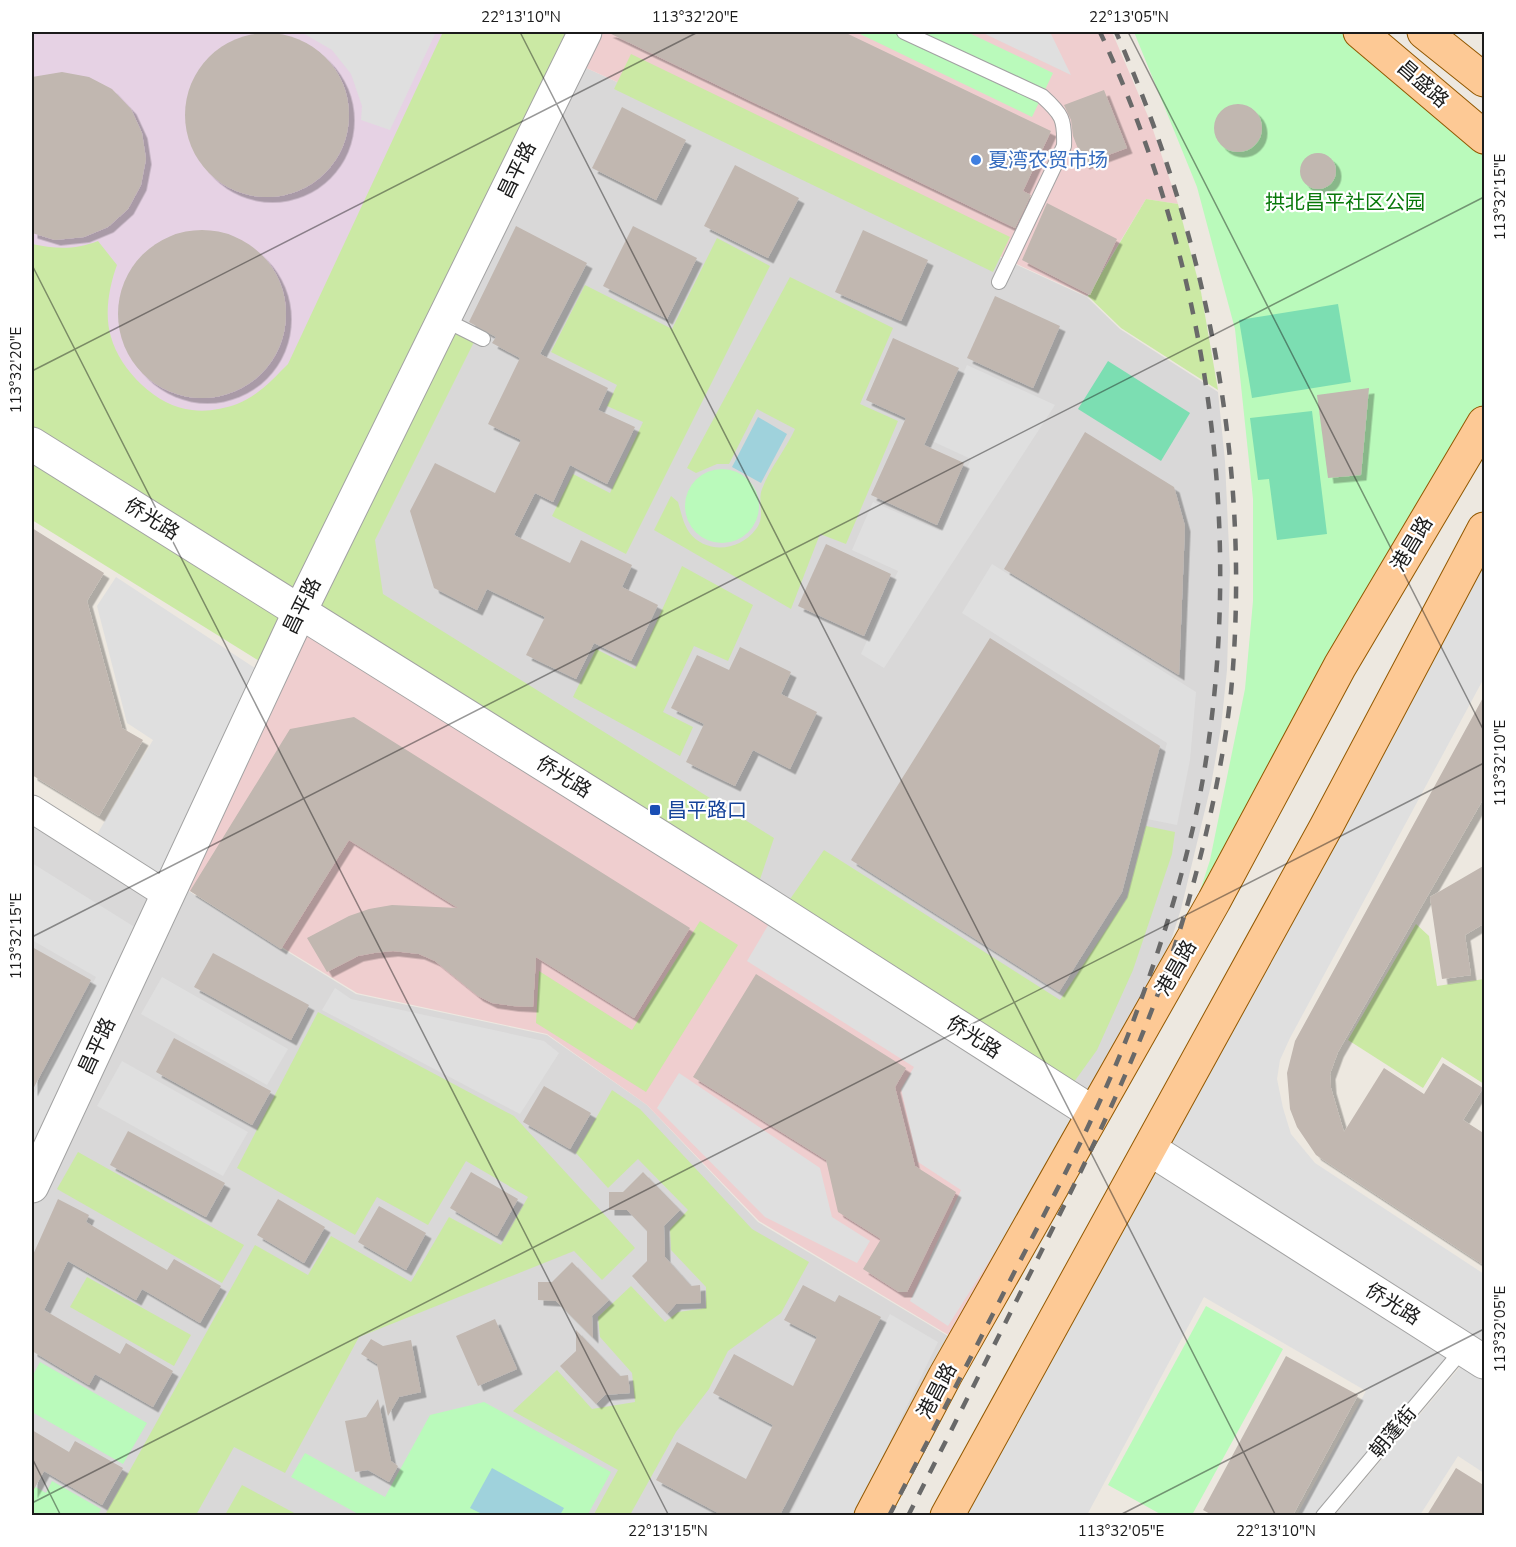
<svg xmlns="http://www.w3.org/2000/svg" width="1516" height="1547" font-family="'Nunito Sans','Noto Sans SC',sans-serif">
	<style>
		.residential { fill: #d9d8d8 }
		.commercial { fill: #efcecf }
		.industrial { fill: #e6d2e4 }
		.grass { fill: #cbe9a4 }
		.park { fill: #bafabb }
		.pitch { fill: #7cdeb2 }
		.parking { fill: #dfdfdf }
		.water { fill: #9fd2dc }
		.building { fill: #c1b7b0; filter: url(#shadow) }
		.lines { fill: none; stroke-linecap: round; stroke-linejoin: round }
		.service-casing { stroke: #a2a2a2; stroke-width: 16 }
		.minor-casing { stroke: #a2a2a2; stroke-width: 29 }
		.tertiary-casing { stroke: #a2a2a2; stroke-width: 35 }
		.primary-casing { stroke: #925800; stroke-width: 35 }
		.service { stroke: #fff; stroke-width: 14 }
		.minor { stroke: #fff; stroke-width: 27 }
		.tertiary { stroke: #fff; stroke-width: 33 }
		.primary { stroke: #fdc995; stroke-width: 33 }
		.rail { stroke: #696969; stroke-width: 4.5; stroke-dasharray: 12 12; stroke-linecap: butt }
		.ticks { fill: none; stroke: #1b1b1b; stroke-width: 1.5; stroke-opacity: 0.45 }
		.shop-dot { fill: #3f7fe0; stroke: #fff; stroke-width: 2 }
		.transit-dot { fill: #1a4fb4; stroke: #fff; stroke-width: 2 }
		.labels { text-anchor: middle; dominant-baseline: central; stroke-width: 4.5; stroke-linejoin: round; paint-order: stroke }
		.street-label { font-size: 20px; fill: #1b1b1b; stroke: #fff }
		.shop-label { font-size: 20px; fill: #366cbe; stroke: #fff; text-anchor: start }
		.park-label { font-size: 20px; fill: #09790b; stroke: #fff }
		.transit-label { font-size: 20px; fill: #164399; stroke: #fff; text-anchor: start }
		.neatline { fill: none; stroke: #1b1b1b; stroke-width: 2 }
		.ticks-label { font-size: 15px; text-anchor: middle; fill: #1b1b1b }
	</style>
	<defs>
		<filter id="shadow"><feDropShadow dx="5.5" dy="5.5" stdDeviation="0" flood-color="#0004"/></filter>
	</defs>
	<rect width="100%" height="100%" fill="#ede8e0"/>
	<g class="residential">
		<polygon points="571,61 1087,297 1120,329 1218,392 1225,461 1230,570 1227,670 1221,727 1211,785 1181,909 1161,972 1092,1110 301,610"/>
		<polygon points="32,812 164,896 32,1183"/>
		<polygon points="174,882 356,994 547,1035 647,1105 758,1222 948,1336 861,1515 32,1516 32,1189"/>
	</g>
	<g class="commercial">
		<polygon points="586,32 1112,32 1150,121 1178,204 1146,199 1087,296 571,61"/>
		<polygon points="300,612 1091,1114 950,1336 759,1221 647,1105 547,1034 357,993 174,881"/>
	</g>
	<polygon class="industrial" points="32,32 584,32 299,609 32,443"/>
	<g class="grass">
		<path d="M 443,32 L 576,32 L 298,602 L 32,439 L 32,244 C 55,249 75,250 98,241 L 117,265 C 109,287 104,314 111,337 C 120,370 157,407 192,410 C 207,412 223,409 237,404 C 258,396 273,379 288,364 Z"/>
		<polygon points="631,54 1010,237 993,272 614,89"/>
		<polygon points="1146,199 1178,204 1201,292 1218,390 1121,328 1088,296"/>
		<polygon points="717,238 770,266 626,554 552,516 573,474 610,493 643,422 607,406 617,385 551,352 585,285 672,329"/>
		<path d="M 790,277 L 893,328 L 860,404 L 898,421 L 846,544 L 820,534 L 791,609 L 654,530 L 671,496 L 678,502 C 681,512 683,523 689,532 C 706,555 740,551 756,529 C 766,517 757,502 762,489 C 770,468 786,449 795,429 L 757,409 L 729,464 L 717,464 L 696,473 L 687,468 Z"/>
		<polygon points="445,328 474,342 375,540 383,594 774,838 757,888 306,608"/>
		<polygon points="32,452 287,612 264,664 32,520"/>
		<polygon points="682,566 753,605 728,661 694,646 663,712 693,727 680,756 573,697 596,649 635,669"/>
		<polygon points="1146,826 1175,832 1172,854 1133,970 1097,1050 1069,1089 786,905 824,850 1060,1000 1127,898"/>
		<polygon points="700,921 738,945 646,1092 536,1023 539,971 632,1030"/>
		<polygon points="1416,924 1429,936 1437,986 1484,979 1484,1084 1442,1057 1423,1088 1348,1040"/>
		<polygon points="318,1012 514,1116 635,1248 602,1280 574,1251 359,1337 285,1473 234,1447 196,1515 105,1515 255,1245 308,1275 331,1236 411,1282 449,1217 501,1245 528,1197 466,1161 428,1225 377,1197 355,1235 237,1168"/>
		<polygon points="612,1090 640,1109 752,1229 809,1262 781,1313 728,1351 709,1389 676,1432 630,1515 593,1516 618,1470 513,1411 557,1370 592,1409 635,1402 632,1373 600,1337 598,1317 631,1286 665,1322 678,1312 706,1308 706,1287 671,1250 670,1229 688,1210 638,1159 608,1188 576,1153"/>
		<polygon points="78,1152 244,1245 222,1283 57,1189"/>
		<polygon points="87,1277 191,1335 174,1366 70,1307"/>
		<polygon points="242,1485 298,1515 225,1515"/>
	</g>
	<g class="park">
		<polygon points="856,32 967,32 1053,73 1032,117"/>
		<polygon points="1134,32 1356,32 1484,138 1484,421 1176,966 1210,860 1245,689 1253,601 1253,499 1235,329 1197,187"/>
		<circle cx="722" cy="506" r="37"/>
		<polygon points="1206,1306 1283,1349 1192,1515 1162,1515 1108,1485"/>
		<polygon points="40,1362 147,1423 123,1464 32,1412 32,1377"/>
		<polygon points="484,1402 611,1472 587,1516 360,1515 291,1477 305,1453 385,1497 430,1415"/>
		<polygon points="52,1481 101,1509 98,1515 32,1515 32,1485 46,1493"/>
	</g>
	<g class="pitch">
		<polygon points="1338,304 1351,382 1252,398 1239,320"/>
		<polygon points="1108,361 1190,413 1161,461 1078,409"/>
		<polygon points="1312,411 1327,534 1277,540 1269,479 1258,480 1250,418"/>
	</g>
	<g class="parking">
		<polygon points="301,32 436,32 390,130 361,120 362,106 351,74 332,50"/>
		<polygon points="981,32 1050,32 1071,75"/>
		<polygon points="967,365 1055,405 884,668 861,654 898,571 852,550 873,502 940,531 971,459 932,441"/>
		<polygon points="1484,547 1484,678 1290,1038 1280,1060 1277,1079 1283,1108 1291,1134 1315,1163 1484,1274 1484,1340 1476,1348 1160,1150"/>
		<polygon points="992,564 1196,692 1190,760 1177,825 1147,819 1167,743 962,613"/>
		<polygon points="116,577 261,672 162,882 96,836 153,740 127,723 97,606"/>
		<polygon points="32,863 141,931 32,1166 32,1097 96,977 32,940"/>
		<polygon points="773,917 1081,1116 948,1326 910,1301 961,1190 918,1162 901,1089 914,1067 747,961"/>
		<polygon points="162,977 288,1049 267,1085 141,1014"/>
		<polygon points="335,988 351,999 544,1041 559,1053 520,1114 322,1010"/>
		<polygon points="122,1061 248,1132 223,1176 97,1106"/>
		<polygon points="679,1073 820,1168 832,1217 870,1241 857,1263 765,1217 657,1108"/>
		<polygon points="1155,1162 1455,1351 1316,1515 1297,1515 1366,1391 1204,1297 1087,1515 963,1516"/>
		<polygon points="890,1314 938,1342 854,1515 790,1516"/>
		<polygon points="1465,1361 1484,1373 1484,1473 1458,1456 1420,1515 1334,1516"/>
	</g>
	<g class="water">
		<polygon points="758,417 787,434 761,483 732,467"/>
		<polygon points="492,1468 564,1508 560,1515 484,1515 470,1508"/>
	</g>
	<g class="building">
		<polygon points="607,32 844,32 1051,131 1023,191 1031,195 1015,228"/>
		<circle cx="267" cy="115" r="82"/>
		<polygon points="62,72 89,77 112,89 131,109 142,133 146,159 141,185 128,209 108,227 84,237 55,240 32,233 32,77"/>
		<polygon points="1104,90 1127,148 1084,164 1073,136 1071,120 1064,105"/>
		<circle cx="1238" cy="128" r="24"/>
		<polygon points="622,107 686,140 656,200 592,168"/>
		<circle cx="1318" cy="171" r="18"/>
		<polygon points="735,165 799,198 768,258 704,226"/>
		<polygon points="1047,203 1117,239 1090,295 1022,260"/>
		<polygon points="516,226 587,263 540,354 608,388 598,410 635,427 607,484 570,465 553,502 535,493 514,535 570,563 581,540 632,565 622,587 658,605 631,661 594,643 576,679 526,655 545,617 487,589 477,610 434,588 410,511 435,463 495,493 521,440 488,424 520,358 492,343 496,337 469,322"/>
		<polygon points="633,226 697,258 667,319 603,286"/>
		<polygon points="863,230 928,260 901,321 835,292"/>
		<circle cx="202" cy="314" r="84"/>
		<polygon points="995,296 1060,326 1033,388 967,358"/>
		<polygon points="893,338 959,368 924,445 964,463 937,525 871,495 906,418 866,400"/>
		<polygon points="1369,388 1361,475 1328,478 1317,395"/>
		<polygon points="1085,432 1174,487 1185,526 1179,675 1004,569"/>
		<polygon points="32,528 104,573 87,601 122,728 143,740 99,816 32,775"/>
		<polygon points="826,544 891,574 864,636 798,606"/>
		<polygon points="990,638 1160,746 1122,892 1059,992 851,860"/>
		<polygon points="740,647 791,672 781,694 817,712 790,769 753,750 735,786 686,762 704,724 671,708 697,655 729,670"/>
		<polygon points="1485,694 1485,796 1338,1052 1330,1074 1331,1088 1344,1132 1384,1068 1424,1094 1443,1063 1483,1088 1463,1120 1485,1134 1485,1266 1316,1155 1297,1127 1290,1109 1287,1073 1295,1041"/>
		<polygon points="354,717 690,928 634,1018 536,957 533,1007 513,1006 492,1003 478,996 435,961 419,954 393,951 374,953 358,956 327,972 307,938 349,916 369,909 392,905 458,908 349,840 281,949 190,891 290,729"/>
		<polygon points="1485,865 1485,923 1465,935 1471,975 1442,979 1430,897"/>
		<polygon points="32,947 91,980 32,1091"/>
		<polygon points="213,953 309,1005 291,1040 194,987"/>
		<polygon points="756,974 906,1068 895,1087 915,1166 956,1192 907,1292 899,1292 863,1269 881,1239 838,1212 826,1160 693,1077"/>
		<polygon points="174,1038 271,1091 252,1125 156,1072"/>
		<polygon points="544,1086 591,1113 570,1149 523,1122"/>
		<polygon points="128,1131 225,1183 206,1217 110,1165"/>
		<polygon points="471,1172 518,1199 497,1236 450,1208"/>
		<polygon points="643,1172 680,1210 664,1226 665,1257 691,1286 700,1285 701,1303 676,1304 667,1314 632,1276 647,1261 647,1231 627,1210 609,1210 609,1192 623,1192"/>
		<polygon points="58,1199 89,1215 86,1222 167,1270 174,1259 221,1286 200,1323 142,1289 136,1300 68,1261 44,1310 120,1354 126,1343 173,1371 153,1407 95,1374 89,1385 32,1351 32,1257"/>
		<polygon points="278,1199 325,1227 304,1263 257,1235"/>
		<polygon points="379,1206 426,1233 406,1270 358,1242"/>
		<polygon points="572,1262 609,1300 592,1316 593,1338 556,1301 538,1300 538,1282 552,1282"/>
		<polygon points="803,1285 835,1302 839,1295 881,1317 780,1515 722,1515 656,1480 677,1442 746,1479 773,1425 713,1393 734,1354 793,1386 817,1337 784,1320"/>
		<polygon points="495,1319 517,1369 478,1386 456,1336"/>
		<polygon points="576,1330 620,1376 628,1375 630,1393 605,1395 596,1404 560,1366 576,1351"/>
		<polygon points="371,1339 383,1346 411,1340 421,1392 399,1397 388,1416 377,1364 361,1354"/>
		<polygon points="1286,1356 1358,1395 1293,1515 1212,1515 1203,1510"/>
		<polygon points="378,1399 391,1461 398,1466 389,1482 368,1470 355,1472 345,1421 366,1417"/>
		<polygon points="32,1430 69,1452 75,1441 123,1468 102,1505 44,1471 32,1493"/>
		<polygon points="1456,1468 1485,1486 1485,1515 1427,1515"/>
	</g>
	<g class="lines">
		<defs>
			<g id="service">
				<path d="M 904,32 L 1042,96 C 1062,114 1065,119 1064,146 L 999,282"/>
				<polyline points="443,319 483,339"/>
				<polyline points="1323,1516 1464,1348"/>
			</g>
			<polyline id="minor" points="32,809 167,895"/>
			<g id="tertiary">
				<polyline points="32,444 759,899 1093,1113"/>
				<polyline points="1150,1149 1484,1362"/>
				<polyline points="32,1186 300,611 585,32"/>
			</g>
			<g id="primary">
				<polyline points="1360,32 1484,137"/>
				<polyline points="1424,32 1484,80"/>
				<polyline points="871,1516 945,1376 1214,901 1340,666 1484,423"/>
				<polyline points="947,1516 1326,827 1484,529"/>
			</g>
		</defs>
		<use href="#service" class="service-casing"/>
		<use href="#minor" class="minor-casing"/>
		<use href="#tertiary" class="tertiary-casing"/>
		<use href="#primary" class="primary-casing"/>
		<use href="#service" class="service"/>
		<use href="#minor" class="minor"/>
		<use href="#tertiary" class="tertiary"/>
		<use href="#primary" class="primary"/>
		<g class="rail">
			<path d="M 889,1516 C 933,1431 976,1347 1019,1263 C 1058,1188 1097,1114 1128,1035 C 1164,940 1196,840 1209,739 C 1242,501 1201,249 1100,32"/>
			<path d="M 908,1516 C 951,1431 993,1347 1036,1262 C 1091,1152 1146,1041 1182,923 C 1204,850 1223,767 1231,692 C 1252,466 1207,238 1116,32"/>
		</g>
	</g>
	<path class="ticks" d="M 520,32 L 1276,1516M 1128,32 L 1484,731M 32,265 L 669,1516M 32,371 L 698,32M 32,937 L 1484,197M 32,1458 L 61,1516M 32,1503 L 1484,763M 1118,1516 L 1484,1329"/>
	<circle class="shop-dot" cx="976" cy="160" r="6"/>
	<rect class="transit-dot" x="649" y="804" width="12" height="12" rx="3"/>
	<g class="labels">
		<g class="street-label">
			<text transform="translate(1423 84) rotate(41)">昌盛路</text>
			<text transform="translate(517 170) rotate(-64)">昌平路</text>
			<text transform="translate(152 519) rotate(32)">侨光路</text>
			<text transform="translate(1412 544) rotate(-59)">港昌路</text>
			<text transform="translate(302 606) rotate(-64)">昌平路</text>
			<text transform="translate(564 777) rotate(32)">侨光路</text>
			<text transform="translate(1176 968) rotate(-60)">港昌路</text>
			<text transform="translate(974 1037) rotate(33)">侨光路</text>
			<text transform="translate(97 1046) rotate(-65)">昌平路</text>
			<text transform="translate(1393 1304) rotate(32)">侨光路</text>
			<text transform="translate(937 1391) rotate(-62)">港昌路</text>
			<text transform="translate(1393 1432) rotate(-50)">朝蓬街</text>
		</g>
		<g class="shop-label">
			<text x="988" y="160">夏湾农贸市场</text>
		</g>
		<g class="park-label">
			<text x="1345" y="202">拱北昌平社区公园</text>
		</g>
		<g class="transit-label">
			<text x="667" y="810">昌平路口</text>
		</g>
	</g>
	<rect width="1516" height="1547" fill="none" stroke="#ffffff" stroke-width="66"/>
	<rect x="33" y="33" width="1450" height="1481" class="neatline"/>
	<g class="ticks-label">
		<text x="521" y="22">22°13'10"N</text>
		<text x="695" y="22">113°32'20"E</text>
		<text x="1129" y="22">22°13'05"N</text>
		<text transform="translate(1500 197) rotate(-90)" y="5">113°32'15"E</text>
		<text transform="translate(16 370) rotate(-90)" y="5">113°32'20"E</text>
		<text transform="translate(1500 763) rotate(-90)" y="5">113°32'10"E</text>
		<text transform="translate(16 936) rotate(-90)" y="5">113°32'15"E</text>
		<text transform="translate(1500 1329) rotate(-90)" y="5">113°32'05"E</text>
		<text x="668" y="1536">22°13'15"N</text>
		<text x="1121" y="1536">113°32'05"E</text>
		<text x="1276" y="1536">22°13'10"N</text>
	</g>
</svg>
